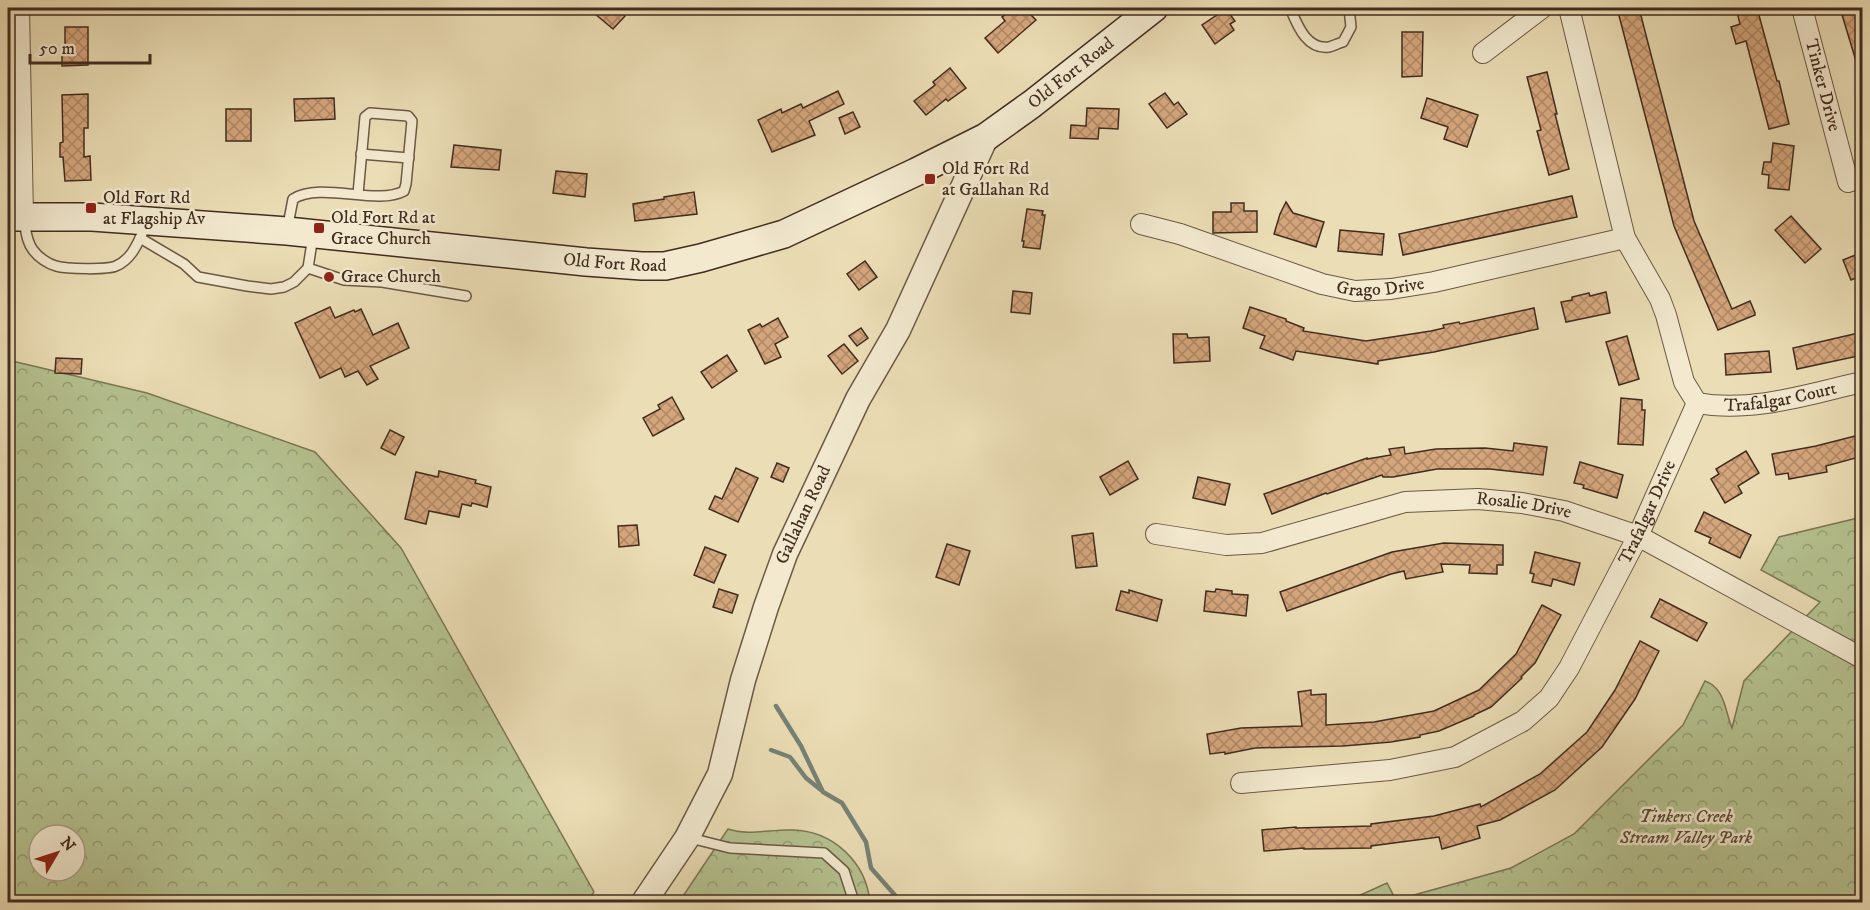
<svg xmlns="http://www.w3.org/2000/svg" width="1870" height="910" font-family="'IM FELL DW Pica',serif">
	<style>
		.forest { fill: url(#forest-crowns); stroke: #7c7758; stroke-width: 1.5; fill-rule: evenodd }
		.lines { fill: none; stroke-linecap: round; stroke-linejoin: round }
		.stream { stroke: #768275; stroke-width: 4.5 }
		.building { fill: url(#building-cross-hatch); stroke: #422c20; stroke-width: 1.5 }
		.service-casing { stroke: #6c5845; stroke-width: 12 }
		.minor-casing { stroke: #6c5845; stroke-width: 22 }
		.tertiary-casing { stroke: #6c5845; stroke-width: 27 }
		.secondary-casing { stroke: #422c20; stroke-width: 30 }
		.service { stroke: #f2e9cf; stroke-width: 9 }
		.minor { stroke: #f2e9cf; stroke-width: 20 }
		.tertiary { stroke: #f2e9cf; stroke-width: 24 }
		.secondary { stroke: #f2e9cf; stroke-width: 27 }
		.poi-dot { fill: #8f2418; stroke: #f2e9cf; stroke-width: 2 }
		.labels { text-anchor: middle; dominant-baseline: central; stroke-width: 5; stroke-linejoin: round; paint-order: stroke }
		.street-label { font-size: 18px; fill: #422c20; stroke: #f2e9cf }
		.poi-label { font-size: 18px; fill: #422c20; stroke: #f2e9cf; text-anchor: start }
		.park-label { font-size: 18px; font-style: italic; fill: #594a36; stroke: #f2e9cf }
	</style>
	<defs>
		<pattern id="forest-crowns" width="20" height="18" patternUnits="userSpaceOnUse" patternTransform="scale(1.5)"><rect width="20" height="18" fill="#b5c290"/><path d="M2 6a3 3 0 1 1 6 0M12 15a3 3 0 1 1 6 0" fill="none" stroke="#959e75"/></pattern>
		<pattern id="building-cross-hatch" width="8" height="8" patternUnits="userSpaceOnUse" patternTransform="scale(1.5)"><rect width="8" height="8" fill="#d5a67c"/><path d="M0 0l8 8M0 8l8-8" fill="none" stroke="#ae8765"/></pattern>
	</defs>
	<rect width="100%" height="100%" fill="#ebddb5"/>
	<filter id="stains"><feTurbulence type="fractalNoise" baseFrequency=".00333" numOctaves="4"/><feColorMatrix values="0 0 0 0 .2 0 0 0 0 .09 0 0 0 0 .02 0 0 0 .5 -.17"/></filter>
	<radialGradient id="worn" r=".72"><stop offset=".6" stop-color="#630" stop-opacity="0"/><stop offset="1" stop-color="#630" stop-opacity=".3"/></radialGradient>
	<g class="forest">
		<path d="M 8,360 L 147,393 L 315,452 L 401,548 L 594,892 L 587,902 L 8,902 ZM 39,835 L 75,835 L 75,871 L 39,871 Z"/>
		<path d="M 1862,517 L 1862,902 L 1345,902 L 1387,883 L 1396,900 L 1511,868 L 1574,834 L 1683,725 L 1705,681 C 1725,688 1725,711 1732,728 L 1744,681 L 1820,602 L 1761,570 L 1779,537 Z"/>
		<path d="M 728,829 C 749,836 771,829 793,830 C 833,831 866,862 870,902 L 679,902 Z"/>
	</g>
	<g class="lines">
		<g class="stream">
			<polyline points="776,706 801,746 823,792 842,803 866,842 871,868 901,902"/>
			<polyline points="771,750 790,757 806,778 821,790"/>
		</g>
	</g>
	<g class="building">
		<polygon points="588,8 617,8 625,16 613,29"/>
		<polygon points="1013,8 1024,8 1036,20 998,53 985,38 1005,21 1002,17"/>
		<polygon points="1617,8 1639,8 1694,221 1732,309 1750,301 1755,313 1755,315 1718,330 1674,226"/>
		<polygon points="1736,8 1757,8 1777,81 1779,81 1789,124 1769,129 1746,41 1736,44 1731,27 1740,24"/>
		<polygon points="1840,8 1863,8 1863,70 1859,71"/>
		<polygon points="1226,9 1235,21 1230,24 1234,30 1215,44 1202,25"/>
		<polygon points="65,27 88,27 88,65 62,66 62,51 65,51"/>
		<polygon points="1402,32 1423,32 1422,76 1402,77"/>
		<polygon points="950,68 966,88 948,101 946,99 926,115 914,101 935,85 933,82"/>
		<polygon points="1547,72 1557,114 1555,114 1569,169 1549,175 1537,131 1541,130 1527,77"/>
		<polygon points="838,91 844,104 809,121 815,135 772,152 758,120 781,109 782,113 801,104 803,108"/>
		<polygon points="1165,93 1174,105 1178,102 1187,114 1167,128 1149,104"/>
		<polygon points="88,94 88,128 84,128 84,157 90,156 91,180 65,181 63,157 60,157 60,143 63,142 62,95"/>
		<polygon points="334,98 335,119 295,121 294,99"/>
		<polygon points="1427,98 1478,115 1467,147 1444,139 1448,127 1421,118"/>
		<polygon points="1087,108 1119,109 1118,129 1099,128 1098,139 1070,138 1071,125 1086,126"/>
		<rect x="226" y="109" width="25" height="32"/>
		<polygon points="853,112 860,127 845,134 839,118"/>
		<polygon points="1773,143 1794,146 1789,190 1768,188 1769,175 1762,174 1764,162 1771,162"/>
		<polygon points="454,145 501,150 499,170 451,167"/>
		<polygon points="556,171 587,174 585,197 553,193"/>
		<polygon points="694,192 697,214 635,221 633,204 664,199 664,197"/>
		<polygon points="1572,196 1577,217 1403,255 1399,234"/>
		<polygon points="1286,202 1293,213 1324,222 1316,247 1274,234 1280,214"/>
		<polygon points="1231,203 1244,203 1244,211 1257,211 1257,232 1213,233 1213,212 1231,212"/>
		<polygon points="1027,209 1043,211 1042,215 1045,215 1040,249 1023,247 1024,241 1022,241"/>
		<polygon points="1791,216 1821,249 1805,263 1775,230"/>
		<polygon points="1340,230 1384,234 1382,255 1338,251"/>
		<polygon points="1863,252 1863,275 1851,280 1843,260"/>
		<polygon points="865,261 877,277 859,290 847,274"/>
		<polygon points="1013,291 1032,293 1030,314 1011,312"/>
		<polygon points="1606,292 1610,313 1566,322 1561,302 1572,300 1572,297 1589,293 1590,296"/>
		<polygon points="330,307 335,318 354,310 355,312 361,309 373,335 398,323 409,348 370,366 378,379 367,385 358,371 345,377 341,368 320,378 295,323"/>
		<polygon points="1250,307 1286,319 1286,321 1304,328 1303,331 1366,341 1431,331 1444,328 1443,325 1459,322 1460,324 1534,308 1538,329 1434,352 1378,361 1378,364 1296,351 1293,360 1260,348 1265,336 1243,328"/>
		<polygon points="778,318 788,337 775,344 781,357 765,364 748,330 760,324 762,327"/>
		<polygon points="861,328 868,338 857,346 849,336"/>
		<polygon points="1863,332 1863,355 1797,369 1793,348"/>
		<polygon points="1173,334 1187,334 1188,338 1209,337 1210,361 1174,363"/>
		<polygon points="1627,336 1639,379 1619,385 1606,342"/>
		<polygon points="844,344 858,361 842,374 828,356"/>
		<polygon points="1769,351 1771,372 1726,375 1725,354"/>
		<polygon points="727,355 737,371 712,388 701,372"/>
		<polygon points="56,358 82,359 81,374 55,373"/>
		<polygon points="672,397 684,419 653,436 643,418 660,409 658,405"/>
		<polygon points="1621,398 1642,400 1642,410 1645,410 1643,445 1618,444"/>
		<polygon points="390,430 404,437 395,455 381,448"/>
		<polygon points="1863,434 1863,456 1826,466 1827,472 1789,479 1788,473 1776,475 1772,454 1816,446"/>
		<polygon points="1514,443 1547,447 1543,475 1490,469 1437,469 1393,477 1383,477 1382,475 1327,494 1326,493 1272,514 1264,494 1367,458 1367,459 1391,455 1389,449 1404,447 1405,454 1436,449 1485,448 1513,451"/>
		<polygon points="1746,451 1759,473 1738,486 1742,493 1725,503 1711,479 1719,474 1716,469"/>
		<polygon points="1128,461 1138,479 1110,495 1100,477"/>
		<polygon points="1580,462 1623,475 1617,498 1583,488 1584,485 1574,483"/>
		<polygon points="777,463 789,468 783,482 771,477"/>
		<polygon points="736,468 758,478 738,522 709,509 715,496 722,499"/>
		<polygon points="439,471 476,480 475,483 491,487 487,507 472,503 471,506 462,504 459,517 429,511 426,524 405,519 416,472 438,477"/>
		<polygon points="1198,477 1230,484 1225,505 1193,498"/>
		<polygon points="1704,512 1751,535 1740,558 1709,543 1711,538 1695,531"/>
		<polygon points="637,525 639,545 619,547 618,526"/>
		<polygon points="1093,533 1097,566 1076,568 1072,536"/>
		<polygon points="1444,543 1503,545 1503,565 1497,565 1497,574 1469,573 1470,565 1441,564 1443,572 1406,579 1404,571 1391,574 1287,611 1280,592 1392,552"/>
		<polygon points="947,544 970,551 959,585 936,577"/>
		<polygon points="705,547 726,555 714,583 694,575"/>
		<polygon points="1535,552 1580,563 1574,585 1553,579 1551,586 1532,582 1534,574 1530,573"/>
		<polygon points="719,589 738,595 732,613 713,607"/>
		<polygon points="1216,589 1232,591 1232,594 1248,595 1246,616 1204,611 1206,591 1215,592"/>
		<polygon points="1129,590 1162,600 1157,621 1116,610 1121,591 1129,593"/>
		<polygon points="1660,599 1707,623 1697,641 1651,617"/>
		<polygon points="1542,605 1561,615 1535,663 1521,677 1522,678 1491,707 1474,715 1474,716 1439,731 1420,735 1420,737 1391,742 1343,746 1255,748 1225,754 1225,752 1210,754 1207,734 1241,728 1302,726 1298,692 1311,690 1311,695 1326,694 1326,725 1374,722 1434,711 1479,690 1516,654"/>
		<polygon points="1640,641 1659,651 1635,699 1602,747 1555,790 1500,820 1477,826 1480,838 1442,849 1439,837 1371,846 1371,848 1304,849 1304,848 1264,851 1262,830 1296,827 1296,828 1371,826 1371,824 1434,816 1480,804 1481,807 1540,774 1587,732 1615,690"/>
	</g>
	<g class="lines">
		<defs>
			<g id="service">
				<path d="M 1290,8 C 1297,24 1306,50 1329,47 C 1333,46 1339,43 1343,42 L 1351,27 L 1349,8"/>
				<polyline points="361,154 409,158"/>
				<path d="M 24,220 C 26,230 26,241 33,250 C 38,257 48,264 56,266 C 66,269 107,270 116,266 C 130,260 136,247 142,234"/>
				<path d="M 287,230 L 293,199 C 321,181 376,206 404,191 L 406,184 L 412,121 L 408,116 L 370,113 L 365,117 L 358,194"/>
				<polyline points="313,236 308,268 344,280 382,282 466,296"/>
				<polyline points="140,238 184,264 198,277 247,286 271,289 284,287 294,282 308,268"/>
				<polyline points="690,838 730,848 824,853 844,871 854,902"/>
			</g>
			<g id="minor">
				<polyline points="19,8 23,217"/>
				<path id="s1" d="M 1802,8 L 1848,182 L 1862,178"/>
				<polyline points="1483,53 1542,8"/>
				<path id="s2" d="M 1141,224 L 1180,234 L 1322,284 L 1355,291 L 1391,289 L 1434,282 L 1625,238"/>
				<path id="s3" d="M 1697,403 C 1752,413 1809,394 1862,382"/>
				<path id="s4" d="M 1156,534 L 1226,545 L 1262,543 L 1405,502 L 1478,499 L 1522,503 L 1564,511 L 1638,536 L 1862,658"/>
				<path id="s5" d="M 1241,783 L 1390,770 L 1455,757 L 1523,721 L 1549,698 L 1569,668 L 1638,536 L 1697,403 L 1684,382 L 1666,315 L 1660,299 L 1625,238 L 1569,8"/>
			</g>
			<g id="tertiary">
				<path id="s6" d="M 644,902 L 687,838 L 720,774 L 743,680 L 766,607 L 785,554 L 858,399 L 898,330 L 986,137"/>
			</g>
			<g id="secondary">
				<path id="s7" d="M 8,217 L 92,217 L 287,231 L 586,262 L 642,266 L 665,266 L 701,258 L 784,234 L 916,172 L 986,137 L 1032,104 L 1154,8"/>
			</g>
		</defs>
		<use href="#service" class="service-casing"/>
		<use href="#minor" class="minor-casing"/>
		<use href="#tertiary" class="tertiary-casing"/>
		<use href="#secondary" class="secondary-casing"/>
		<use href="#service" class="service"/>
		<use href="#minor" class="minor"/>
		<use href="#tertiary" class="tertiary"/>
		<use href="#secondary" class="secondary"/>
	</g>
	<g class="poi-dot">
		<rect x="924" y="173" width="12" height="12" rx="3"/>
		<rect x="85" y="202" width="12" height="12" rx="3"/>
		<rect x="313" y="222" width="12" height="12" rx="3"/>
		<circle cx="329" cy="277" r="6"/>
	</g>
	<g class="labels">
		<g class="street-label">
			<text stroke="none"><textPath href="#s7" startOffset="1113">Old Fort Road</textPath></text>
			<text stroke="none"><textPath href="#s1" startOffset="80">Tinker Drive</textPath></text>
			<text stroke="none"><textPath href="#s7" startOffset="609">Old Fort Road</textPath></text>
			<text stroke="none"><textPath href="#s2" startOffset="250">Grago Drive</textPath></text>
			<text stroke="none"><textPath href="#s3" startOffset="84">Trafalgar Court</textPath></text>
			<text stroke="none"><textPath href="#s4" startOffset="375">Rosalie Drive</textPath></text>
			<text stroke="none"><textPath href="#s5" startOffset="538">Trafalgar Drive</textPath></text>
			<text stroke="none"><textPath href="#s6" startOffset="422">Gallahan Road</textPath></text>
		</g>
		<g class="poi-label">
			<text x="942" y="169">Old Fort Rd<tspan x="942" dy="21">at Gallahan Rd</tspan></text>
			<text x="103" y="198">Old Fort Rd<tspan x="103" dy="21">at Flagship Av</tspan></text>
			<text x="331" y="218">Old Fort Rd at<tspan x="331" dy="21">Grace Church</tspan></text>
			<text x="341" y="277">Grace Church</text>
		</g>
		<g class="park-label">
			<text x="1686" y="817">Tinkers Creek<tspan x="1686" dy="21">Stream Valley Park</tspan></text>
		</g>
	</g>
	<rect width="1870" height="910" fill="none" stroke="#ebddb5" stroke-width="30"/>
	<rect x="9" y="9" width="1852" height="892" fill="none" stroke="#422c20" stroke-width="3"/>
	<rect x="15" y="15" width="1840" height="880" fill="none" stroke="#422c20" stroke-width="1.5"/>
	<g transform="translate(57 853) rotate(51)"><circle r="28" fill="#f2e9cf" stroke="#ac9d89" stroke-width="1.5"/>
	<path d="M0-4.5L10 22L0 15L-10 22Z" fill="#8f2418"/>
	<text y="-9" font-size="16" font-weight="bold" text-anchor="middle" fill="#422c20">N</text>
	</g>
	<path d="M30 54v9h120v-9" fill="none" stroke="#422c20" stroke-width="3"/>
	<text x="39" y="54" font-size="18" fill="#422c20" stroke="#f2e9cf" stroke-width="4.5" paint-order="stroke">50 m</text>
	<rect width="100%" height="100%" filter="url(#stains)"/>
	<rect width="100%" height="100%" fill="url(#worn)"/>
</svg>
